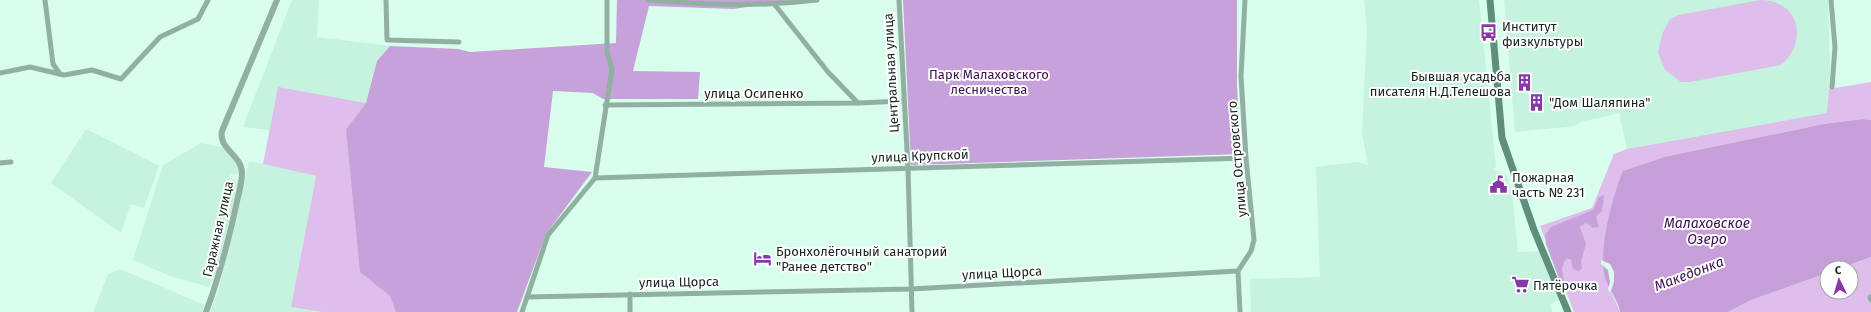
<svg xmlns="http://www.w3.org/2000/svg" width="1871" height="312" font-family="'Fira Sans',sans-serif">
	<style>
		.built { fill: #c5f3dd }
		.green { fill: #debfec }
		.forest { fill: #c7a1d9 }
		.water { fill: #c69fd8 }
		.pier { fill: #d8feec }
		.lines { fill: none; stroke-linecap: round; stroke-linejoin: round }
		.minor { stroke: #91b0a1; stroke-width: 5 }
		.tertiary { stroke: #91b0a1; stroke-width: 6 }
		.secondary { stroke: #5f8e79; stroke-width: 7 }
		.labels { text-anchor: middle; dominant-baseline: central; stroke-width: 4; stroke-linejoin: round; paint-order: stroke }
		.poi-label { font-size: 13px; fill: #16241e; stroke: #fff; text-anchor: start }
		.street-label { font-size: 13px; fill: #16241e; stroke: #fff }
		.park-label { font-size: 13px; fill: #410f53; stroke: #fff }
		.water-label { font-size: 14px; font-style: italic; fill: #410f53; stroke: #fff }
	</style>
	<rect width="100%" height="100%" fill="#d8feec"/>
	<g class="built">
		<polygon points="292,0 319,0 317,37 390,46 377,61 366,103 278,88 270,130 243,127"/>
		<polygon points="1364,0 1479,0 1496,167 1492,169 1507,175 1513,201 1518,252 1542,251 1560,299 1551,304 1552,312 1251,312 1250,279 1320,277 1316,167 1357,162 1368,165 1362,134 1367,31"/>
		<polygon points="1504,0 1828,0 1830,70 1828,113 1627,149 1619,113 1581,122 1575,126 1515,132"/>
		<polygon points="86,129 159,166 144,208 131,204 121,233 51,183"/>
		<polygon points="201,143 226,148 240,166 240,175 230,173 229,178 239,181 217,269 209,287 167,275 133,260 163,165"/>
		<polygon points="249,161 316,176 291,307 322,312 210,312 219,289"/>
		<polygon points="120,269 205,305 202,312 93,312 108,274"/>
	</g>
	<g class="green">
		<path d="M 1760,0 C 1799,0 1809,41 1781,65 L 1690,82 L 1681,82 L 1665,70 L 1658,53 L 1662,34 L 1670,19 L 1679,15 Z"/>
		<polygon points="1871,82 1871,120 1863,119 1824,124 1668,156 1665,158 1605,278 1620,312 1574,312 1540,226 1592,208 1614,154 1627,149 1827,113 1829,89"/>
		<polygon points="278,87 366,103 346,129 390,296 398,312 322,312 291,307 316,176 263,164"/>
		<polygon points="1871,257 1871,312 1728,312 1751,300 1827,273 1827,292 1851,292 1851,268 1841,268"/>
	</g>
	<g class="forest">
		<polygon points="617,0 792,0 734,9 649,6 633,71 700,72 698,99 603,99 593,93 553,91 544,167 592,172 546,234 517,312 396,312 390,296 360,272 346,129 366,103 377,61 390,46 458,49 470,52 616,43"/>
		<polygon points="903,0 1237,0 1237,86 1241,154 911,165"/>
		<polygon points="1603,195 1604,197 1602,211 1596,217 1599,227 1593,228 1586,223 1580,227 1586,244 1581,261 1582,269 1578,271 1573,269 1571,260 1567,258 1564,262 1562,269 1564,283 1561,284 1546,244 1545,235 1551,227 1593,210 1599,197"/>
	</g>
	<path class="water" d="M 1863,119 L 1871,120 L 1871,257 L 1841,268 L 1827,268 L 1827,273 L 1751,300 L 1728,312 L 1620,312 C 1618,300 1609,290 1605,278 C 1598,251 1612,197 1623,171 L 1668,156 L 1824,124 Z"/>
	<polygon class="pier" points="1601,260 1610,264 1614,272 1614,282 1610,293 1608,289 1610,282 1608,270 1601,264"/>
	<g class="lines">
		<g class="minor">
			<polyline points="45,0 53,64 60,74"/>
			<polyline points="386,0 387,40 459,42"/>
			<path d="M 649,0 C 706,5 760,7 817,0"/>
			<polyline points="899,0 908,168 912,312"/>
			<polyline points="1831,0 1835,47 1832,87"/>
			<polyline points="775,5 828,72 858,103"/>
			<polyline points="0,73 30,67 64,75 92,70 121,79 160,37 198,19 208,0"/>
			<polyline points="605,105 858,103 903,101"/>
			<polyline points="0,163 11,162"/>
			<polyline points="595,178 1246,158"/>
			<polyline points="630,294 630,312"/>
			<polyline points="527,297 911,289 1238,271"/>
			<polyline points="1870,297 1871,300"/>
			<polyline points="522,312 548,235 595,178 612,69 607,53 607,0"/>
			<polyline points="1240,312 1238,271 1251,251 1254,240 1246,158 1241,76 1245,0"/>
		</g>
		<path class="tertiary" d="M 206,312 C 219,278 228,242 236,206 C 238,195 242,184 242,173 C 242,155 218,149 222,131 L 277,0"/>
		<polyline class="secondary" points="1490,0 1502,138 1534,230 1568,312"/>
	</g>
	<defs>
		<symbol id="bus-bare" viewBox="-9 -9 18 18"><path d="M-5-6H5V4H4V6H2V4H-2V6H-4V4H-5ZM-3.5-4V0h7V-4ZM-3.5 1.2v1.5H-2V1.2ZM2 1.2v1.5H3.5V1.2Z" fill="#8737a6" stroke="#fff" stroke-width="2.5" paint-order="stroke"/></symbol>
		<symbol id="building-bare" viewBox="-9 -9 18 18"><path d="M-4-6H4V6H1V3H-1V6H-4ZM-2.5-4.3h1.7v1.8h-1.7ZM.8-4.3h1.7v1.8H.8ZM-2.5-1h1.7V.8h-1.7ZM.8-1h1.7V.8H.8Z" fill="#8737a6" stroke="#fff" stroke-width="2.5" paint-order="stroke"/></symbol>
		<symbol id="civic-bare" viewBox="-9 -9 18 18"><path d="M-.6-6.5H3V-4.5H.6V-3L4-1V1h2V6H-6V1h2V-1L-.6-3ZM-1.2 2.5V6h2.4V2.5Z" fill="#8737a6" stroke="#fff" stroke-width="2.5" paint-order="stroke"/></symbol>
		<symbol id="hotel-bare" viewBox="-9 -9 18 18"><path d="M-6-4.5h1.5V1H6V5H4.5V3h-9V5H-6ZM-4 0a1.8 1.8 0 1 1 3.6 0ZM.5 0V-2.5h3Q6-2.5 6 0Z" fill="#8737a6" stroke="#fff" stroke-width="2.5" paint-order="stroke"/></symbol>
		<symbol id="supermarket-bare" viewBox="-9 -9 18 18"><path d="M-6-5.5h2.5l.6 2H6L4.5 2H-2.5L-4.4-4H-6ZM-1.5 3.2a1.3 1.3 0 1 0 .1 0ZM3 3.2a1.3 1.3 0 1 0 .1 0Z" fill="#8737a6" stroke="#fff" stroke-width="2.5" paint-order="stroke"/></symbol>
	</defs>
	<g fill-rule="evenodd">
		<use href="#bus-bare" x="1476" y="20" width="25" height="25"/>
		<use href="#building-bare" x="1512" y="70" width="25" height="25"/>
		<use href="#building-bare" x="1524" y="90" width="25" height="25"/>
		<use href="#civic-bare" x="1486" y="172" width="25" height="25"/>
		<use href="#hotel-bare" x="750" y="246" width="25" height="25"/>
		<use href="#supermarket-bare" x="1508" y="272" width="25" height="25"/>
	</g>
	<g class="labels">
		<g class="poi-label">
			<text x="1502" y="26">Институт<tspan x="1502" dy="15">физкультуры</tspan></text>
			<text x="1511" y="76" text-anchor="end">Бывшая усадьба<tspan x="1511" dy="15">писателя Н.Д.Телешова</tspan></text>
			<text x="1549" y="102">"Дом Шаляпина"</text>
			<text x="1512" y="177">Пожарная<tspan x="1512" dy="15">часть № 231</tspan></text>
			<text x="776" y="251">Бронхолёгочный санаторий<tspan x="776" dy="15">"Ранее детство"</tspan></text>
			<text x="1533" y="285">Пятёрочка</text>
		</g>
		<g class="street-label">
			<text transform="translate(891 73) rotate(-93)">Центральная улица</text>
			<text x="754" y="93">улица Осипенко</text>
			<text transform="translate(920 156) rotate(-2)">улица Крупской</text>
			<text transform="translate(1237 159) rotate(-95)">улица Островского</text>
			<text transform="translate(218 229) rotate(-77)">Гаражная улица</text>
			<text transform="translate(1002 273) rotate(-3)">улица Щорса</text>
			<text transform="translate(679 282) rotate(-1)">улица Щорса</text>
		</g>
		<g class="park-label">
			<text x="989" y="74">Парк Малаховского<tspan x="989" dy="15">лесничества</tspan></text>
		</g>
		<g class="water-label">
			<text x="1707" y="223">Малаховское<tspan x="1707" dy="16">Озеро</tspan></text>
			<text transform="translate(1689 274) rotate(-21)">Македонка</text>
		</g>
	</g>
	<g transform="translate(1839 280) rotate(355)"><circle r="19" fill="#ffffff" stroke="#a2a7a5"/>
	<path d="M0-3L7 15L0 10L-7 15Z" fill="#8737a6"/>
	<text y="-6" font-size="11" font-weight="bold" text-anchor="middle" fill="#16241e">С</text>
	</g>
</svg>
